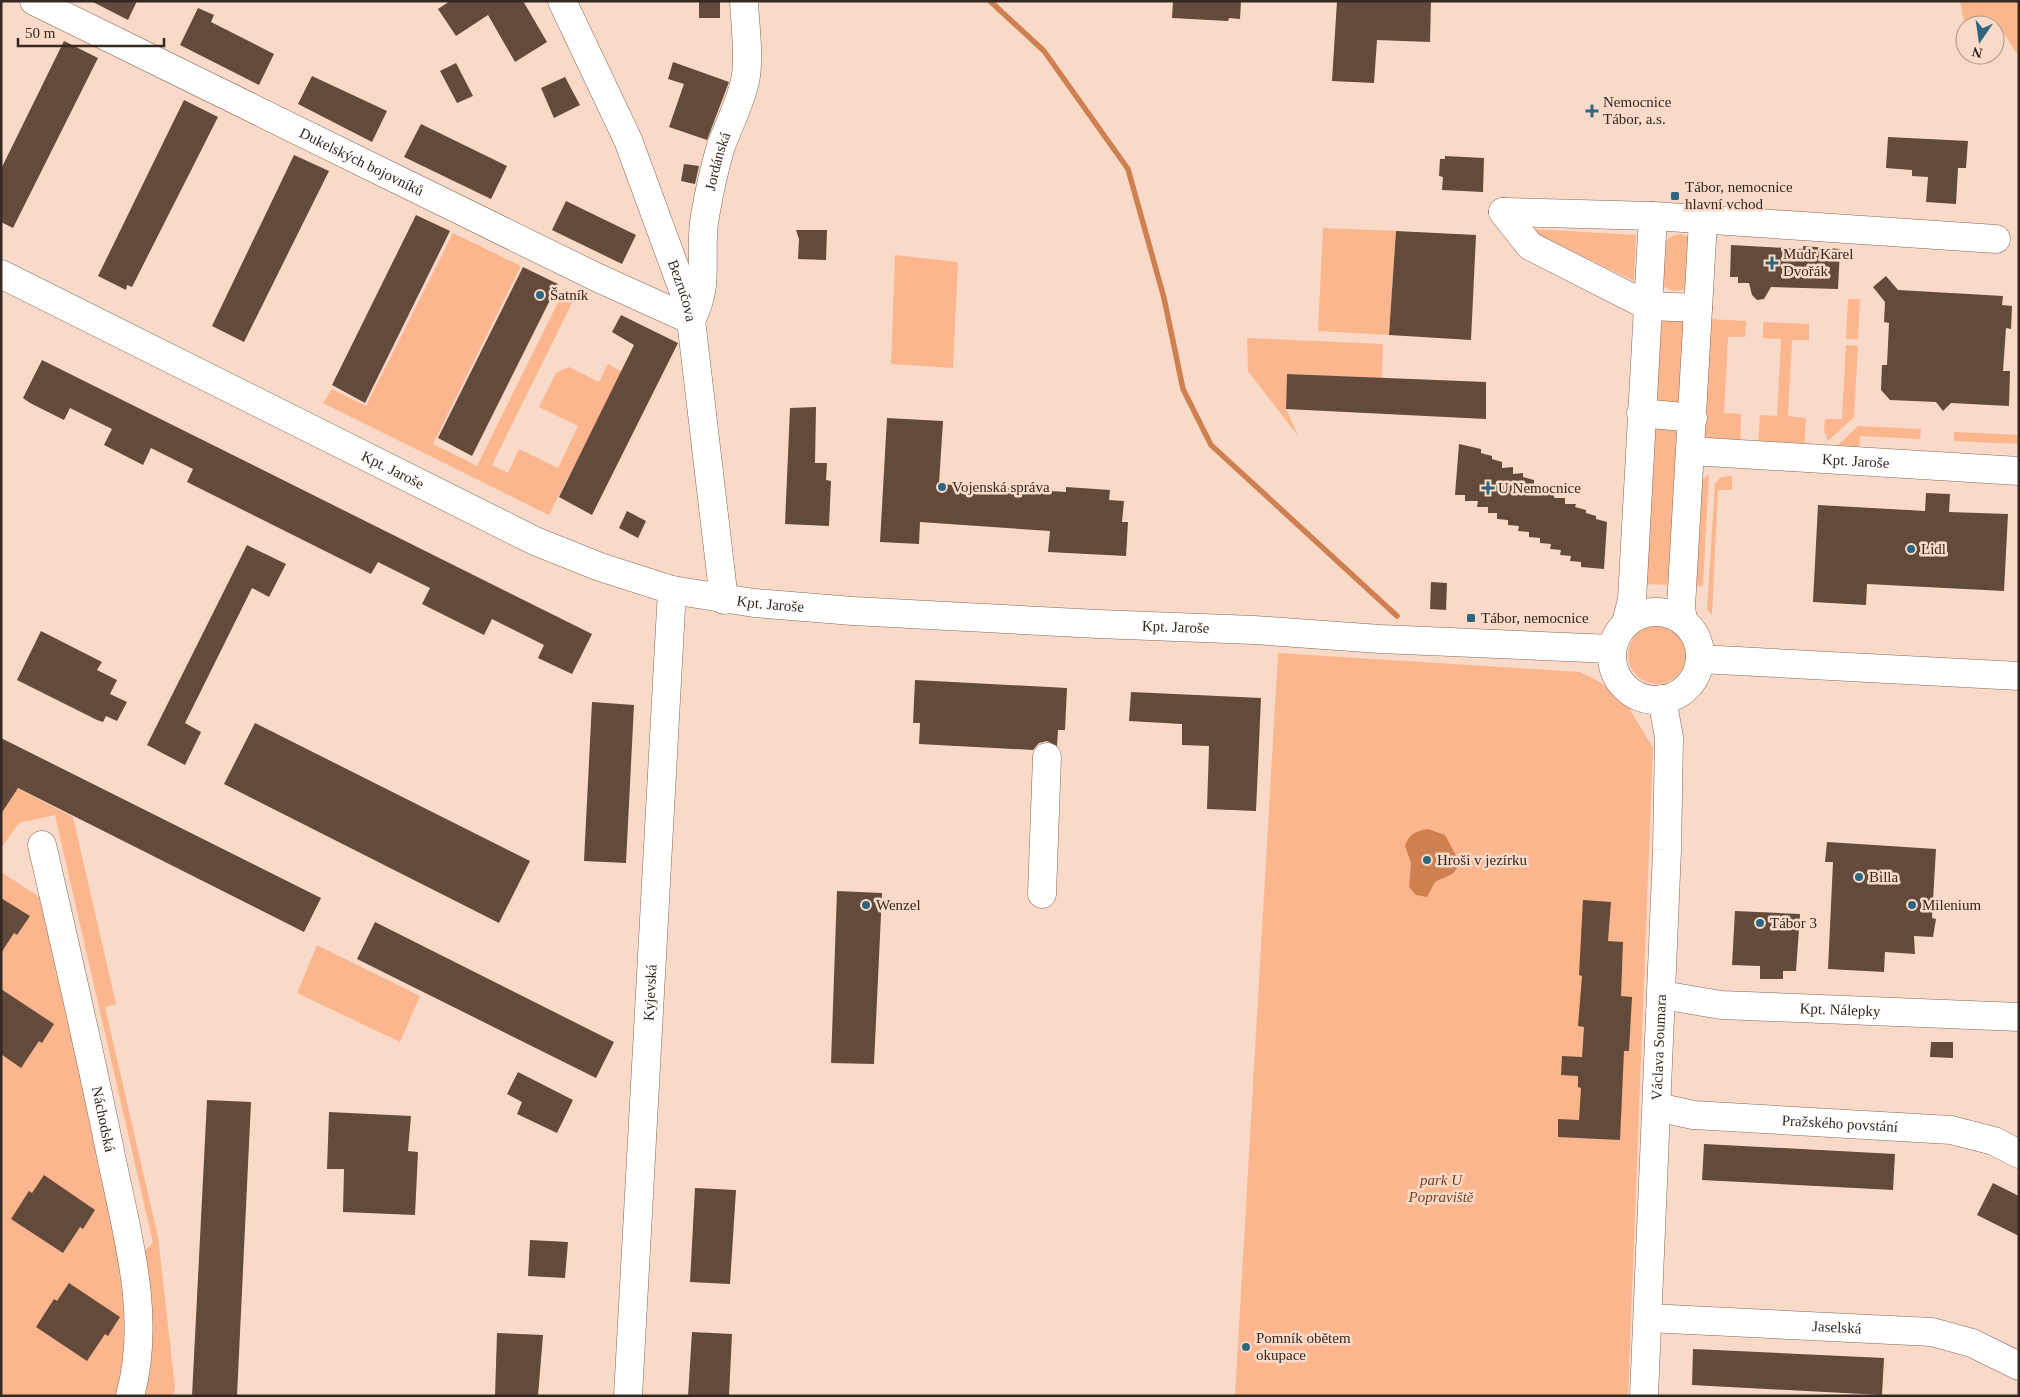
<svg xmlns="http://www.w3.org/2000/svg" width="2020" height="1397" font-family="'Times New Roman',serif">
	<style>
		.green { fill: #fbb68d }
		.water { fill: #ce8050 }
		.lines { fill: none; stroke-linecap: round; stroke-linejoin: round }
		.stream { stroke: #ce8050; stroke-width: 5.5 }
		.building { fill: #634a3a }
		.minor-casing { stroke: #836757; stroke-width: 29 }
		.minor { stroke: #fff; stroke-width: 28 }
		.poi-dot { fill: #2e6680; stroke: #f9dac8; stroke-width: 2 }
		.labels { text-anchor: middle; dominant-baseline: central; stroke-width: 5; stroke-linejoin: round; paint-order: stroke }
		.poi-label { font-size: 15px; fill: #342821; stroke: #f9dac8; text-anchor: start }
		.street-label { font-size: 15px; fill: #342821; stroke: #f9dac8 }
		.park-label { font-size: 15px; font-style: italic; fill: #774220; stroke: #f9dac8 }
	</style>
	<rect width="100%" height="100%" fill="#f9dac8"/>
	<g class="green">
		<polygon points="1960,1 2019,1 2019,57 1996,21 1982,25 1965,25 1965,28"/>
		<polygon points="1323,228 1396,231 1389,335 1318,331"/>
		<polygon points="1532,229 1636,235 1634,281 1535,233"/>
		<polygon points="453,233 521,266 433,444 477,466 565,288 577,293 492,465 508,473 519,449 558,468 578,426 539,407 556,373 569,367 599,382 608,364 622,372 549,515 323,403 332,389 366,406"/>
		<polygon points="1680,234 1689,237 1693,288 1674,291 1660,285 1665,242 1672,236"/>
		<polygon points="895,255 958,262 953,368 891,364"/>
		<polygon points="1848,299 1860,299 1858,339 1846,339"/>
		<polygon points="1669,316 1691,323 1687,406 1653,404 1658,321"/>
		<polygon points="1709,319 1746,321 1745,337 1728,337 1724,413 1741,414 1740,447 1702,445"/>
		<polygon points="1763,322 1809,324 1809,340 1792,340 1788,416 1806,418 1804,451 1758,448 1760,415 1777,416 1781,339 1763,338"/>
		<polygon points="1247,338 1383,344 1382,378 1287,374 1286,409 1298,436 1248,371"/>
		<polygon points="1846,345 1858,346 1854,417 1828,441 1824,431 1825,419 1842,419"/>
		<polygon points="1858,426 1921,429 1920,439 1860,436 1859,453 1835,448"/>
		<polygon points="1659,427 1682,431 1677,585 1643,584 1654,431"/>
		<polygon points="1954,432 2019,435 2019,444 1954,441"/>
		<polygon points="1709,474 1703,586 1694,586 1702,480"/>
		<polygon points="1730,476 1732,477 1732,490 1718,490 1712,615 1707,609 1715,484 1721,477"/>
		<circle cx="1657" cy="655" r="29"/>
		<polygon points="1278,653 1580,672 1600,682 1626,703 1653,748 1628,1396 1235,1396"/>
		<polygon points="1,780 73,817 116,1004 105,1007 158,1237 175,1387 173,1396 143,1396 141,1254 153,1243 55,815 19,823 1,848"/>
		<polygon points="1,872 41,898 133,1300 125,1396 1,1396"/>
		<polygon points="317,945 420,996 400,1042 297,993"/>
	</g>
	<path class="water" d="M 1428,829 L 1445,835 L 1459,861 C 1457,876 1446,876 1435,882 L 1427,897 L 1416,895 L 1409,887 L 1411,863 L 1405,846 C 1409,834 1416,831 1428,829 Z"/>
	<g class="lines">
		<polyline class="stream" points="990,1 1044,51 1128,169 1164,298 1183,389 1211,445 1397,616"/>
	</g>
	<g class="building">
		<polygon points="91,1 137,1 128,20"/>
		<polygon points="450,1 523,1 547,42 515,62 488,15 456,36 438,9"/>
		<rect x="699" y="1" width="21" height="17"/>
		<polygon points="1173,1 1241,1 1240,19 1229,18 1228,21 1172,18"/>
		<polygon points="1337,1 1431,1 1430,42 1377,40 1374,83 1332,81"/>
		<polygon points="198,8 214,15 211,22 274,54 259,85 180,45"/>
		<polygon points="64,41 98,58 13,228 1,222 1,169"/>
		<polygon points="673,62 729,82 707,140 669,127 684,84 668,79"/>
		<polygon points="456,63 473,96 457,103 440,71"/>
		<polygon points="312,76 387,111 372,142 298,104"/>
		<polygon points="565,77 580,105 554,118 541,88"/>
		<polygon points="184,100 218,117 132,287 127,285 126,290 98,276"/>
		<polygon points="421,124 507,166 491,199 404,157"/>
		<polygon points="1888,137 1968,141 1966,168 1958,168 1956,204 1926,202 1928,177 1912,176 1912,170 1886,168"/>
		<polygon points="294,155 329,171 244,342 212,326"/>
		<polygon points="1445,156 1484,158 1483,192 1442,190 1443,177 1439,176 1440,159 1445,159"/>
		<polygon points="684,164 699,166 695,184 681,181"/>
		<polygon points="566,201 636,235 622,264 552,230"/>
		<polygon points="416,215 450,231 365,403 332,385"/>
		<polygon points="796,230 827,230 826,260 798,259 799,239"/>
		<polygon points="1396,231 1476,235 1471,340 1389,335"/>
		<polygon points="1731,245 1803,249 1803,246 1840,249 1838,289 1771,287 1764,299 1757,300 1752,295 1749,283 1738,283 1738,277 1730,277"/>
		<polygon points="523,267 558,284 472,456 438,438"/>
		<polygon points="1886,276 1898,290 2003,296 2002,305 2012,306 2011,329 2006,328 2003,371 2010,371 2009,406 1951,403 1943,411 1936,402 1890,400 1881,390 1882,365 1887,365 1889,323 1884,322 1885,302 1873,287"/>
		<polygon points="621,315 678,343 592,515 559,497 634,345 612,332"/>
		<polygon points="42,360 592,634 572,674 538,658 544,645 492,619 484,635 422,604 430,588 378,562 371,574 187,482 193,469 151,448 143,465 104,445 112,429 70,408 64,420 30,403 23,398"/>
		<polygon points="1287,374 1486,382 1486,419 1286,409"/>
		<polygon points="816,407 815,463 827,463 826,480 831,481 829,526 785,524 790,408"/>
		<polygon points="887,418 943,421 939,484 1066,492 1066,487 1110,490 1109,500 1124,501 1122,522 1128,522 1126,556 1048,552 1050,531 920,522 919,544 880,542"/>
		<polygon points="1459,444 1481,449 1481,453 1492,456 1492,459 1502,462 1502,468 1513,467 1513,474 1523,473 1523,477 1534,480 1534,486 1544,485 1544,492 1555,491 1554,498 1565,498 1565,504 1576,504 1575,507 1586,510 1586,513 1596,516 1596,519 1607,522 1604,569 1581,567 1581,562 1570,561 1571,556 1560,555 1561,550 1550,549 1551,544 1540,543 1540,538 1529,537 1529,532 1518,531 1519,526 1508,525 1508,520 1497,519 1497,513 1488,513 1488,507 1477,507 1478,501 1465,501 1465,495 1455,495"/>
		<polygon points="1926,493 1950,494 1949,512 2008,514 2004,591 1867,584 1866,605 1813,602 1818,505 1925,511"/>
		<polygon points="627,511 646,521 638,538 619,528"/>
		<polygon points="247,545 286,564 269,597 252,588 185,723 201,732 185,765 147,745"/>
		<polygon points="1431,582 1447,583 1446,610 1430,609"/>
		<polygon points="41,631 102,662 97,670 117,680 110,694 127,702 117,721 106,716 103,722 97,720 17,680"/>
		<polygon points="915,680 1067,688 1065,730 1058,730 1057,746 1047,741 1039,743 1033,750 919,744 920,723 913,723"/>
		<polygon points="1131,692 1261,698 1256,811 1207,809 1209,746 1182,745 1182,724 1129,721"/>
		<polygon points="592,702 634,705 626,863 584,861"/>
		<polygon points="255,723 530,861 499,923 224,784"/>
		<polygon points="1,738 321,898 304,932 18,788 1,814"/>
		<polygon points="1827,842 1936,849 1932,918 1936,919 1933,937 1914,936 1915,954 1885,952 1884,972 1828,969 1833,862 1825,862"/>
		<polygon points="837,891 882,893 874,1064 831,1063"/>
		<polygon points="1,898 30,916 17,935 14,933 1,953"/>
		<polygon points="1583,900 1611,902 1608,941 1623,942 1621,996 1632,997 1629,1051 1624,1051 1620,1140 1558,1137 1558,1119 1579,1120 1581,1088 1578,1087 1578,1076 1561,1075 1562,1056 1582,1057 1584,1027 1578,1026 1582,976 1579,975"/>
		<polygon points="1735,911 1800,914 1796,971 1783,971 1783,979 1760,979 1760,966 1732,965"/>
		<polygon points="375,922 614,1042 596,1078 357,959"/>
		<polygon points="1,989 54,1024 42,1043 39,1041 21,1068 1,1054"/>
		<polygon points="1931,1042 1953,1042 1953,1058 1930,1057"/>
		<polygon points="518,1072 573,1100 557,1133 517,1114 522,1102 507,1094"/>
		<polygon points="207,1100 251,1102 237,1396 192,1396"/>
		<polygon points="329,1112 411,1116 408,1151 418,1152 415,1215 343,1212 344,1169 327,1169"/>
		<polygon points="1704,1144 1895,1154 1893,1190 1702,1180"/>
		<polygon points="44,1175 95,1210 83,1229 80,1227 63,1253 11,1219 29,1191 32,1193"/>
		<polygon points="1993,1183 2019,1196 2019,1236 1977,1215"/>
		<polygon points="695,1188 736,1190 730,1284 690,1282"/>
		<polygon points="530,1240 568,1242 565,1278 528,1276"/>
		<polygon points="69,1283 120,1317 108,1336 105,1334 87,1361 36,1327 54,1299 57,1301"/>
		<polygon points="692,1332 732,1334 729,1396 688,1396"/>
		<polygon points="497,1333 543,1335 538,1396 495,1396"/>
		<polygon points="1693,1349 1884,1358 1882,1395 1692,1385"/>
	</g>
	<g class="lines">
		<defs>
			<g id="minor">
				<path id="s1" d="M 34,1 L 596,277 L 691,320"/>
				<path id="s2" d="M 562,1 L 628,140 L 686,298 L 691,320 L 724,600"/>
				<polyline points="1503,212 1653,216 1996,239"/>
				<polyline points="1503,212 1530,246 1648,306 1698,308"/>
				<path id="s3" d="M 1,274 L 535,541 L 600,567 L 672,590 L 754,603 L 853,611 L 1098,624 L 1254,630 L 1380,639 L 1612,649"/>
				<path id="s4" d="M 691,320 C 711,283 698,254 705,216 C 709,193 714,169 721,146 C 729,124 740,104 745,81 C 750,59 745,25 744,1"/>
				<polyline points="1641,413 1693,418"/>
				<path id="s5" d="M 1691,451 L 2019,471"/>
				<circle cx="1656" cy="656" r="44"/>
				<polyline points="1683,621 1681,607 1703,221"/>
				<polyline points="1626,623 1632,600 1653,216"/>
				<polyline points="1700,659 2019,676"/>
				<path id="s6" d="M 42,845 C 66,949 90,1052 111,1156 C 127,1234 152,1317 130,1396"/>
				<polyline points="1042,894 1047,757"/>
				<path id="s7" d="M 1662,995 L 1721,1005 L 2019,1017"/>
				<path id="s8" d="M 1657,1107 L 1693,1115 L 1951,1130 L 1994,1141 L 2019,1154"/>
				<path id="s9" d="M 1648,1318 L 1932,1332 L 1972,1343 L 2019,1366"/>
				<path id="s10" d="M 628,1396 L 672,590"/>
				<path id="s11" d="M 1644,1396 L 1667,850 L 1669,737 L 1662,699"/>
			</g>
		</defs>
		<use href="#minor" class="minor-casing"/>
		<use href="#minor" class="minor"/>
	</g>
	<g class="poi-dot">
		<path d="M1589.5 103.5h5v5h5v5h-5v5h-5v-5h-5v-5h5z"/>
		<rect x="1670" y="191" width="10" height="10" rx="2.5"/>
		<path d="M1769.5 255.5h5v5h5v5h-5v5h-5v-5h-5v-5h5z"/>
		<circle cx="540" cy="295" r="5"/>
		<circle cx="942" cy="487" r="5"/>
		<path d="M1485.5 480.5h5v5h5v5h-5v5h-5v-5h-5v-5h5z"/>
		<circle cx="1911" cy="549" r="5"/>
		<rect x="1466" y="613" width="10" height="10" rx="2.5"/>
		<circle cx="1427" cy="860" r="5"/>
		<circle cx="1859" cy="877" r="5"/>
		<circle cx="866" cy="905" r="5"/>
		<circle cx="1912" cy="905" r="5"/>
		<circle cx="1760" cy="923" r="5"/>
		<circle cx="1246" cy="1347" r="5"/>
	</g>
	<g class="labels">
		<g class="poi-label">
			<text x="1603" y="102">Nemocnice<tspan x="1603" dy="17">Tábor, a.s.</tspan></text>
			<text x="1685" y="187">Tábor, nemocnice<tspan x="1685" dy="17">hlavní vchod</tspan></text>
			<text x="1783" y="254">Mudr Karel<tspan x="1783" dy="17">Dvořák</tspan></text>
			<text x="550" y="295">Šatník</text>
			<text x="952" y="487">Vojenská správa</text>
			<text x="1498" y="488">U Nemocnice</text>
			<text x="1921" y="549">Lidl</text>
			<text x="1481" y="618">Tábor, nemocnice</text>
			<text x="1437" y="860">Hroši v jezírku</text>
			<text x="1869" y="877">Billa</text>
			<text x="876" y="905">Wenzel</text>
			<text x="1922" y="905">Milenium</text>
			<text x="1770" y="923">Tábor 3</text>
			<text x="1256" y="1338">Pomník obětem<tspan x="1256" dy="17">okupace</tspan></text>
		</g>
		<g class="street-label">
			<text stroke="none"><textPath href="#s4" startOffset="162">Jordánská</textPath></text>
			<text stroke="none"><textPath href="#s1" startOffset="365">Dukelských bojovníků</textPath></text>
			<text stroke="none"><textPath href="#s2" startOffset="314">Bezručova</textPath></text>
			<text stroke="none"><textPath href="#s5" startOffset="165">Kpt. Jaroše</textPath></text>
			<text stroke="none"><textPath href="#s3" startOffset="438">Kpt. Jaroše</textPath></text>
			<text stroke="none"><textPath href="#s3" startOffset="842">Kpt. Jaroše</textPath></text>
			<text stroke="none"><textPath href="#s3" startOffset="1248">Kpt. Jaroše</textPath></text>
			<text stroke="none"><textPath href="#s10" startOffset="404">Kyjevská</textPath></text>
			<text stroke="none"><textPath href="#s7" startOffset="179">Kpt. Nálepky</textPath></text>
			<text stroke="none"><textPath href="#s11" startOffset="349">Václava Soumara</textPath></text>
			<text stroke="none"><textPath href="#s6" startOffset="281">Náchodská</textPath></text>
			<text stroke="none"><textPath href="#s8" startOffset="184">Pražského povstání</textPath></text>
			<text stroke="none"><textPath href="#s9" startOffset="189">Jaselská</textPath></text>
		</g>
		<g class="park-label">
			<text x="1441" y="1180">park U<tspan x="1441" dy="17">Popraviště</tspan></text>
		</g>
	</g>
	<rect width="2020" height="1397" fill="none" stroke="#342821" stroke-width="5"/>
	<g transform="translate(1980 40) rotate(193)"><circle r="24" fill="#f9dac8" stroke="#aa9385"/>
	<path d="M0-4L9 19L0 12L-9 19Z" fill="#2e6680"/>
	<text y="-8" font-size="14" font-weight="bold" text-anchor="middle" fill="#342821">N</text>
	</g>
	<path d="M18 38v8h146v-8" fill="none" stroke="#342821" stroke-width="2.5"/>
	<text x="25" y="38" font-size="15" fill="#342821" stroke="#f9dac8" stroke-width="4" paint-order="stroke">50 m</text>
</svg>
